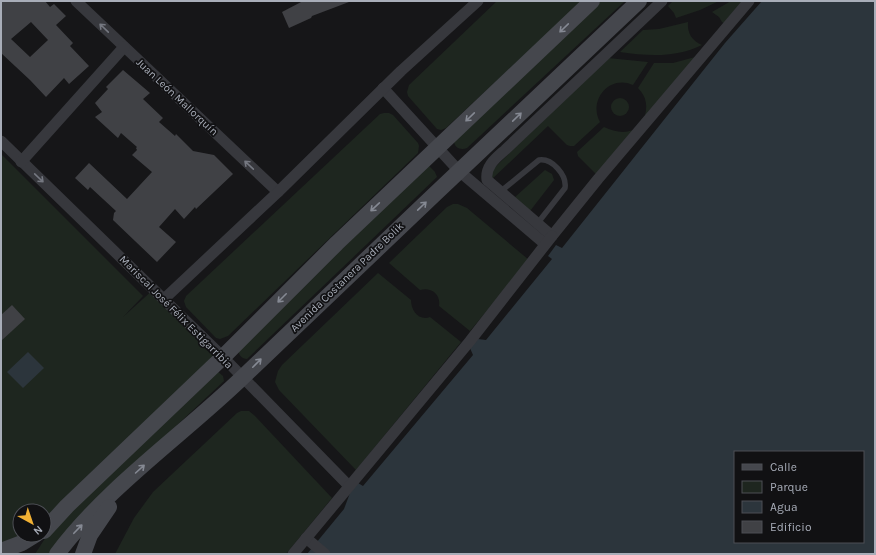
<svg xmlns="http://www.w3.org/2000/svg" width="876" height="555" font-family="Karla,sans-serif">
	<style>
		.green { fill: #1e261f }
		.water { fill: #2c353c; fill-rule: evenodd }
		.building { fill: #404145; fill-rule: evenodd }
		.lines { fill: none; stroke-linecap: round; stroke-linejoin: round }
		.lane { stroke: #37383d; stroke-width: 5.5 }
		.street { stroke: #37383d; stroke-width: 11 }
		.secondary { stroke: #45474d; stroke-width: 16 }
		.oneway { stroke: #757881 }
		.oneway2 { stroke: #858993 }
		.labels { text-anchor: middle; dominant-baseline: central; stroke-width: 3.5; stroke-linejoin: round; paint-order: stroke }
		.street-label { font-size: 11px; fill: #a8adb8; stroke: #111113 }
	</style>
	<rect width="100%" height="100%" fill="#161618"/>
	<g class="green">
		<polygon points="497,1 582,1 446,128 441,130 437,129 408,96 407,92 409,85"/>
		<path d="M 601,1 L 625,1 L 467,148 C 460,151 453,147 454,139 Z"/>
		<polygon points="673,1 719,1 700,10 676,18 674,13 668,6"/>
		<polygon points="731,1 744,1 725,24 722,22 719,17 712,12"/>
		<path d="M 688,22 C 687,33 692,41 702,45 C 676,58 648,56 620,52 L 643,30 L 659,29 Z"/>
		<path d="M 699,56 L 644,119 C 648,107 647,97 638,88 L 654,63 L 673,63 Z"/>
		<path d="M 608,58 L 648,62 L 633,85 C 609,74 588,101 600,122 L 574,146 L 570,146 L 567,145 L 548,126 L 491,180 L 490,172 Z"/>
		<circle cx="620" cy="107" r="9"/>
		<polygon points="384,113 389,113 393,115 418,143 419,146 418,153 228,336 220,339 216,338 186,307 184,301 186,296 380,114"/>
		<path d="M 604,127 C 614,131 622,134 633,130 L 598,176 L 578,156 L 577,152 Z"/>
		<polygon points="1,154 143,296 123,317 154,289 223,357 44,528 44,511 20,511 20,535 1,551"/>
		<path d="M 427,166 L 429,166 L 435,172 L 437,177 L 247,359 C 241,358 238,355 239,349 Z"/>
		<polygon points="545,170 552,174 554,180 530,211 514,198"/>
		<path d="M 453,204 L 458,204 L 467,208 L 529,260 L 470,331 L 439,306 C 441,294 431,287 420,290 L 389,263 L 447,207 Z"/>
		<path d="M 378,273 L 411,300 C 411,311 419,321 430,317 L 461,342 L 356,470 L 279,390 L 275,382 L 278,371 L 282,365 Z"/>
		<polygon points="217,371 223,376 224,381 97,500 49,554 35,554 44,540 63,518"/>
		<polygon points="241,411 249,411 255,416 332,498 286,554 115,554 134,518 153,492 237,413"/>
	</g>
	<g class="water">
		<path d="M 762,1 L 875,1 L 875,554 L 307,554 L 344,509 L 350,493 L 358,483 L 363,486 L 473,355 L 470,348 L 478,339 L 486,340 L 552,259 L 548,256 L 556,245 L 562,248 L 725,43 ZM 735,452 L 863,452 L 863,542 L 735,542 Z"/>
		<polygon points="28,352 44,368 23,388 7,372"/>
	</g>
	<g class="building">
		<path d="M 1,1 L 45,1 L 50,7 L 54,4 L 66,16 L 56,25 L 73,43 L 70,46 L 89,66 L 69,84 L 64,78 L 46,97 L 30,80 L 1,53 ZM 31,22 L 48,40 L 30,57 L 11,39 Z"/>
		<polygon points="303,1 349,1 349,2 312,16 311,18 289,28 282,12"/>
		<polygon points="123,70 150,93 143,99 163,118 159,122 175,136 176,134 193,151 214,155 233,174 196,209 195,207 184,219 175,209 159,227 176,242 157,262 113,220 114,213 116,211 90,187 88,190 75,178 89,163 127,199 152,172 132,155 137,150 136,148 137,147 121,133 118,138 95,117 102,112 95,103 108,89 106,87"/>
		<polygon points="12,305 25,319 1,341 1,315"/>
	</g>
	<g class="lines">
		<path class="lane" d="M 500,192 L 539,160 C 552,158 567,175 565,188 L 537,224"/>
		<g class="street">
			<polyline points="76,1 278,192"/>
			<path d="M 662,1 L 505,150 C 496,158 485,166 487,180 L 552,236 L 598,179 L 749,1"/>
			<polyline points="383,88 459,171 545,244"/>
			<polyline points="1,141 223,357 349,486"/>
			<polyline points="21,162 124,47"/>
			<polyline points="164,299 278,192 401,71 478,1"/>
			<polyline points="306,538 325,554"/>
			<polyline points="293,554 470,341 552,236"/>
		</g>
		<g class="secondary">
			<polyline points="44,531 67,506 223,357 337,243 592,1"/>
			<polyline points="1,551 22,543 35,535"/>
			<path d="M 57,554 C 108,486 183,435 244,376 C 375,250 507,126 639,1"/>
			<polyline points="83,554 90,535 109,507"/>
		</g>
	</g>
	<defs><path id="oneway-shaft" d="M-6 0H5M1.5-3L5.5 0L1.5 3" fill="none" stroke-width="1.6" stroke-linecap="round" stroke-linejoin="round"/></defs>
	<g class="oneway">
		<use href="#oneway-shaft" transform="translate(104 28) rotate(-136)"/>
		<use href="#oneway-shaft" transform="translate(249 165) rotate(-137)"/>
		<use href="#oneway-shaft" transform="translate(39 178) rotate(44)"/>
	</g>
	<g class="oneway2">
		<use href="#oneway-shaft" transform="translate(564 28) rotate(136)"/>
		<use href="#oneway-shaft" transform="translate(470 117) rotate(136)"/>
		<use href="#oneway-shaft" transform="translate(517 117) rotate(-44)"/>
		<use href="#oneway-shaft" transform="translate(422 206) rotate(-44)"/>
		<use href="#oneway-shaft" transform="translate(375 207) rotate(137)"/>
		<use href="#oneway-shaft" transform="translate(282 298) rotate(135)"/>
		<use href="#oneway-shaft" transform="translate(257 363) rotate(-45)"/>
		<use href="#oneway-shaft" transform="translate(140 469) rotate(-42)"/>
		<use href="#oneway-shaft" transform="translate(78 529) rotate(-46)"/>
	</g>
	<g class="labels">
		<g class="street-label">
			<text transform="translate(177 97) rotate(43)">Juan León Mallorquín</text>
			<text transform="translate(347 277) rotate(-44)">Avenida Costanera Padre Bolik</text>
			<text transform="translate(176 312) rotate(45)">Mariscal José Félix Estigarribia</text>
		</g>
	</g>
	<rect width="876" height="555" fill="none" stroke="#a8adb8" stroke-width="4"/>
	<rect x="734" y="451" width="130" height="92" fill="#111113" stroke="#4d4f55"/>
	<rect x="742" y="464" width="20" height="6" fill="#45474d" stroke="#4d4f55"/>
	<text x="770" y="471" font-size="12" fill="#a8adb8">Calle</text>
	<rect x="742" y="481" width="20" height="12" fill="#1e261f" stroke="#4d4f55"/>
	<text x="770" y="491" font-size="12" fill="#a8adb8">Parque</text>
	<rect x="742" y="501" width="20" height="12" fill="#2c353c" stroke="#4d4f55"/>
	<text x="770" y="511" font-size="12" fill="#a8adb8">Agua</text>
	<rect x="742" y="521" width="20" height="12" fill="#404145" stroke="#4d4f55"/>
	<text x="770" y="531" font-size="12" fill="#a8adb8">Edificio</text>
	<g transform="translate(32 523) rotate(140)"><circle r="19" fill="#111113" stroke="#4d4f55"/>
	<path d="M0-3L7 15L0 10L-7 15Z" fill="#f2b134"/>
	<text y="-6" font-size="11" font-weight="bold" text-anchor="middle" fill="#a8adb8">N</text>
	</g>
</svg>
